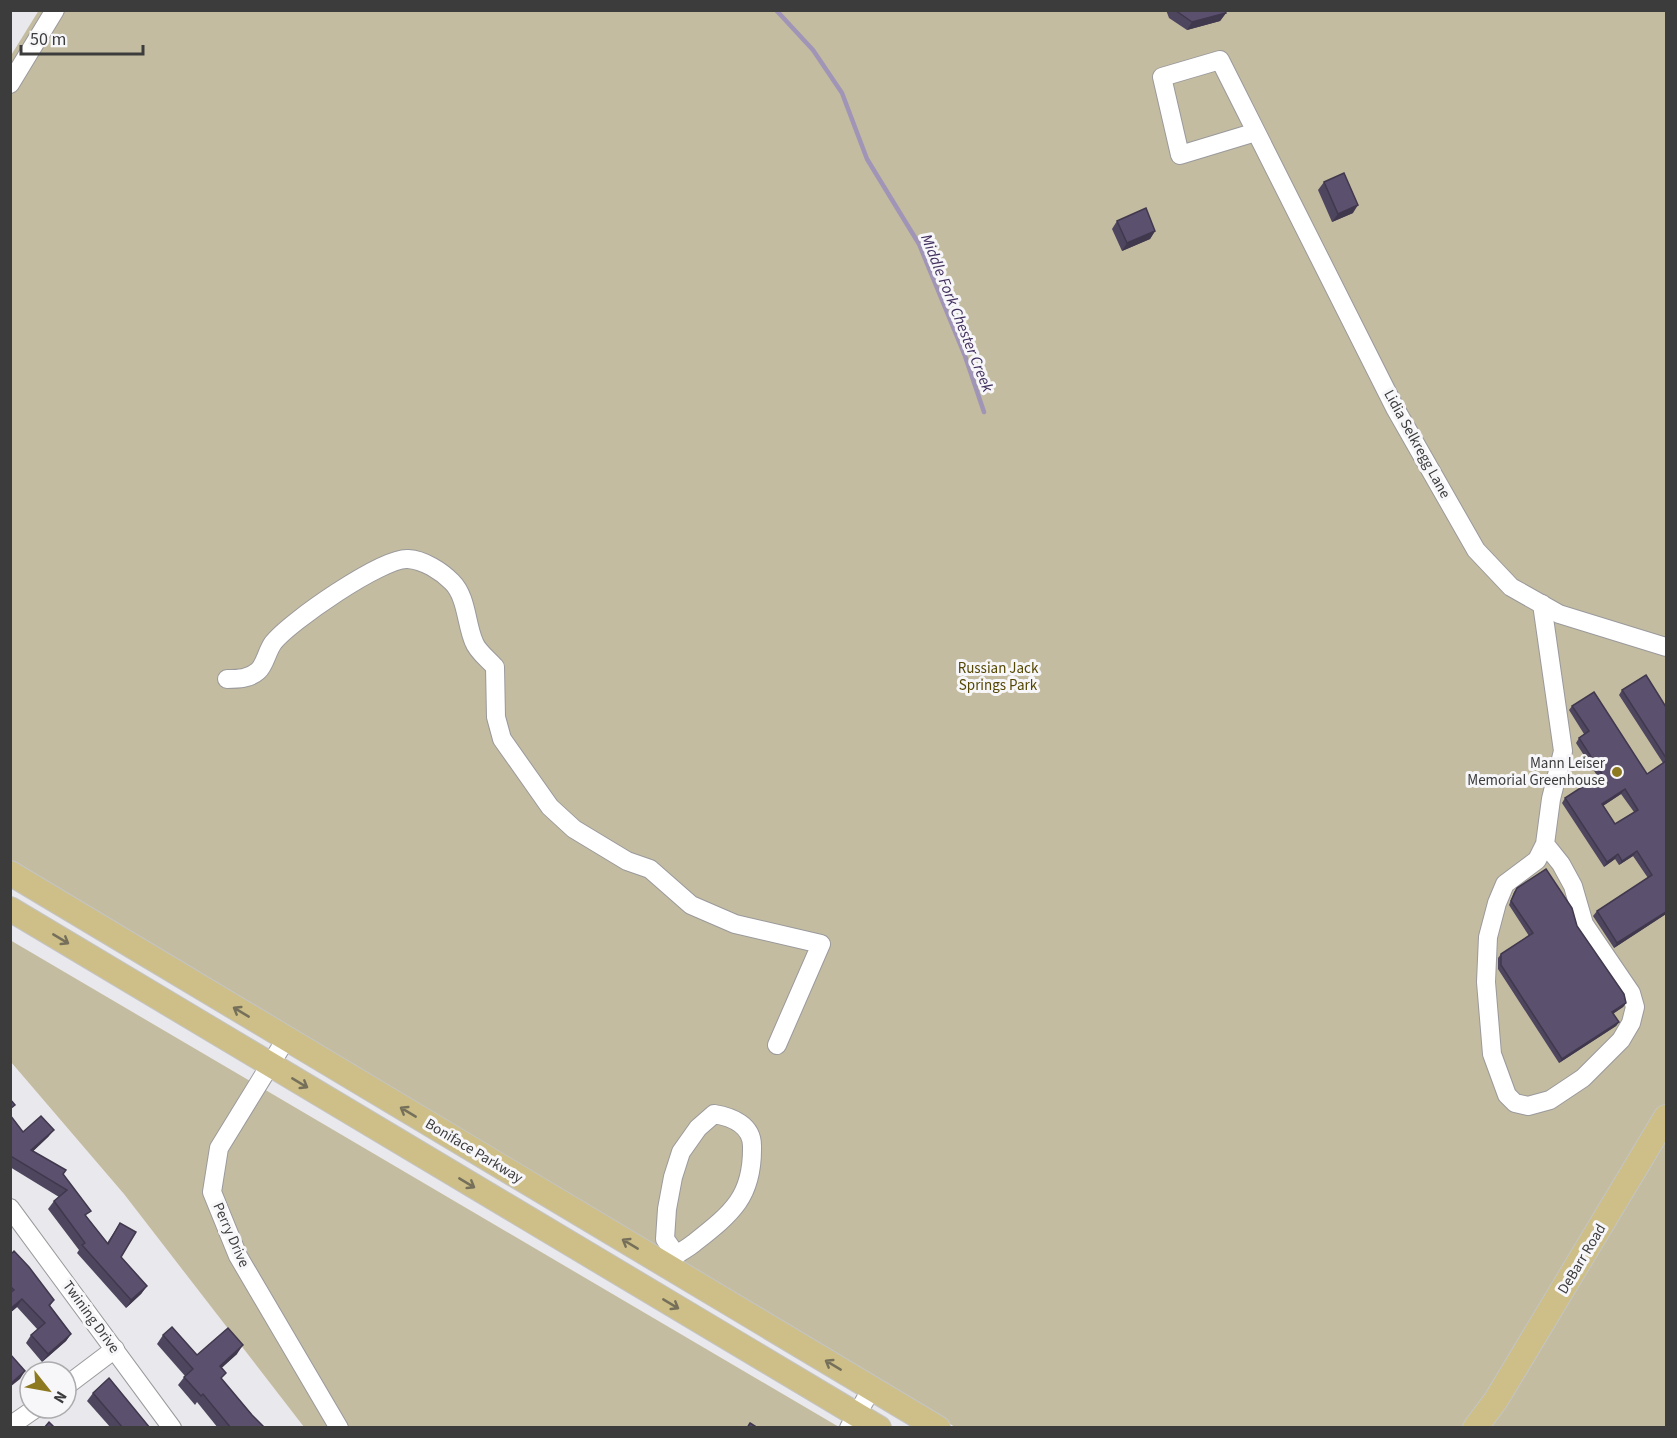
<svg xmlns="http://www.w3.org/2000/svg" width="1677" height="1438" font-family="'Source Sans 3',sans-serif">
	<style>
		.green { fill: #c3bca0 }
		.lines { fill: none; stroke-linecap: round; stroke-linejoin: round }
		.stream { stroke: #a095b7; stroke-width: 4.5 }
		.minor-casing { stroke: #9a999c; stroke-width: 20 }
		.major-casing { stroke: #c4c4c5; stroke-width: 26 }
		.minor { stroke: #fff; stroke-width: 18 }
		.major { stroke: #cdbf87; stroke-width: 24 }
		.wall { fill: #4e455f; fill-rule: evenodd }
		.shaded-wall { fill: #40384d }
		.building { fill: #5b506e; stroke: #40384d; stroke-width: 1.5; fill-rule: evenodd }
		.oneway { stroke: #76705b }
		.poi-dot { fill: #8d791f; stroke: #f7f6f9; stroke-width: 2 }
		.labels { text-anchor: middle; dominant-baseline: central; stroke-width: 6; stroke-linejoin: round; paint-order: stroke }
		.street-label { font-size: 15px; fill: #3c3c3d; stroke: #f7f6f9 }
		.park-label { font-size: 15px; fill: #544703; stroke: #f7f6f9 }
		.poi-label { font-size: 15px; fill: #3c3c3d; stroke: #f7f6f9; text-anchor: end }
		.water-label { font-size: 16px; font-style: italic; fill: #412e5d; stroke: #f7f6f9 }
	</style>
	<rect width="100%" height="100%" fill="#e9e8ec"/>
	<g class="green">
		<polygon points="39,10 1666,11 1666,1427 955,1427 11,860 10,57"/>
		<polygon points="10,940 839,1427 304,1427 124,1194 11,1062"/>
	</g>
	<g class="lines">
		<polyline class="stream" points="776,10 813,50 842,93 867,159 919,244 965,356 984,412"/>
		<defs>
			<g id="minor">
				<polyline points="10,84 55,10"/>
				<polyline points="1256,132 1180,155 1162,77 1220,60 1395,408 1476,550 1511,587 1559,614 1666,647"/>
				<polyline points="1542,604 1563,751 1551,799 1545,844 1537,860 1505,884 1497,903 1488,937 1486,982 1492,1054 1507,1095 1515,1103 1528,1106 1550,1100 1583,1078 1621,1040 1631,1023 1635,1007 1631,993 1584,924 1573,886 1561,864 1545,844"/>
				<path d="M 227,679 C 238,679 249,679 258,671 C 265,665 267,651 273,643 C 289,622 383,557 408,559 C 424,560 441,571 452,582 C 467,597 466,624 474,642 C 477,651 488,659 495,667 L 496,717 L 502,739 L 550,807 L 574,829 L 627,861 L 650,869 L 691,905 L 735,924 L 821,944 L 777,1045"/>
				<polyline points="286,1039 219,1148 212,1192 238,1256 339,1428"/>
				<polyline points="10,1208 172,1428"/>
				<path d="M 667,1266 C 675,1253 683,1252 694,1243 C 732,1213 753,1197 752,1146 C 752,1125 732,1117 714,1114 L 698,1128 L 681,1152 L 673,1177 L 667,1209 L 665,1239 L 675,1253"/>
				<polyline points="66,1386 115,1349"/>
				<polyline points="10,1426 36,1408"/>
				<polyline points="849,1428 872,1388"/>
			</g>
			<g id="major">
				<polyline points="10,873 938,1428"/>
				<polyline points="10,909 879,1428"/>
				<polyline points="1475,1428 1496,1400 1666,1117"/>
			</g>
		</defs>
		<use href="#minor" class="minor-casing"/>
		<use href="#major" class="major-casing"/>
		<use href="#minor" class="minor"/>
		<use href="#major" class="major"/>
	</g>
	<g class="wall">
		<polygon points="1166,10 1225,10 1226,13 1220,21 1187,30 1169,18"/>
		<polygon points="1324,182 1353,213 1332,222 1318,190"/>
		<polygon points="1117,221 1155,231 1150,239 1122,251 1112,229"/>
		<path d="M 1622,690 L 1666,707 L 1666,914 L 1614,948 L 1593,916 L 1597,911 L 1648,878 L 1633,856 L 1619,865 L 1615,859 L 1604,867 L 1562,803 L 1565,798 L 1598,777 L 1576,743 L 1579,738 L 1584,734 L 1569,710 L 1572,706 L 1647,774 L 1663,763 L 1619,695 ZM 1621,794 L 1634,812 L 1615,824 L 1603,806 Z"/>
		<polygon points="1517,888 1577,926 1626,1003 1623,1007 1613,1014 1619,1022 1616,1026 1559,1063 1498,969 1498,958 1501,954 1529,936 1509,905 1514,892"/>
		<polygon points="10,1115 23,1132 54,1130 48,1137 33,1151 63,1174 87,1217 107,1243 120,1223 121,1257 147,1286 141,1294 126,1308 77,1253 79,1250 48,1209 54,1201 59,1197 10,1167"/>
		<polygon points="10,1255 54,1300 50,1306 71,1334 66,1341 42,1362 26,1343 31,1335 38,1330 17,1307 10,1313"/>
		<polygon points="163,1335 197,1355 237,1354 221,1368 222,1380 252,1415 265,1428 218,1428 197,1402 195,1405 178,1385 185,1376 157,1344"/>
		<polygon points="93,1393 150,1428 111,1428 87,1401"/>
	</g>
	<g class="shaded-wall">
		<polygon points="1226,13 1220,21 1187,30 1192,22"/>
		<polygon points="1358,205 1353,213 1332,222 1338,214"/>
		<polygon points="1155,231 1150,239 1122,251 1127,243"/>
		<polygon points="1625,789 1621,794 1598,809 1602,804"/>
		<polygon points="1637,851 1633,856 1619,865 1622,861"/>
		<polygon points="1618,854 1615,859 1604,867 1607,862"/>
		<polygon points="1666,912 1666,914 1614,948 1617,943"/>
		<polygon points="1626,1003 1623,1007 1609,1016 1612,1012"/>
		<polygon points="1619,1022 1616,1026 1559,1063 1562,1059"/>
		<polygon points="54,1130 48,1137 26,1158 31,1150"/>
		<polygon points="147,1286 141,1294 126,1308 131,1300"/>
		<polygon points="22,1299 17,1307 10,1313 10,1309"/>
		<polygon points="71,1334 66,1341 42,1362 48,1354"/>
		<polygon points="243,1345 237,1354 214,1375 220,1366"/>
		<polygon points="25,1371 20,1379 10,1387 10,1384"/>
	</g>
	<g class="building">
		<polygon points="1175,10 1225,10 1226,13 1192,22"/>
		<polygon points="1344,173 1358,205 1338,214 1324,182"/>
		<polygon points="1146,208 1155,231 1127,243 1117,221"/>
		<polygon points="1646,675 1666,707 1666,758 1622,690"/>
		<path d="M 1594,692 L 1647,774 L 1666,761 L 1666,912 L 1617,943 L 1597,911 L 1652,875 L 1637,851 L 1622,861 L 1618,854 L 1607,862 L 1565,798 L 1602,774 L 1579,738 L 1589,731 L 1572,706 ZM 1625,789 L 1638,810 L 1615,824 L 1602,804 Z"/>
		<polygon points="1546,869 1572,908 1577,926 1624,994 1626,1003 1612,1012 1619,1022 1562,1059 1501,965 1501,954 1533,933 1511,901 1517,888"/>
		<polygon points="10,1099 15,1105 10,1109"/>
		<polygon points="10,1115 23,1132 41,1116 54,1130 31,1150 66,1170 63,1174 91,1211 85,1215 108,1244 120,1223 136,1232 121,1257 147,1286 131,1300 82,1245 85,1243 54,1201 67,1190 12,1157 10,1155"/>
		<polygon points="14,1251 29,1267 54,1300 49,1305 71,1334 48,1354 31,1335 45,1323 22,1299 10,1309 10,1293 14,1290 10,1286 10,1255"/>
		<polygon points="172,1327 197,1355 228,1328 243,1345 220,1366 226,1373 221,1378 252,1415 265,1428 231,1428 203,1394 201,1396 184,1377 193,1369 163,1335"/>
		<polygon points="10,1354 25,1371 10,1384"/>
		<polygon points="109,1378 150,1428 123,1428 93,1393"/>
		<polygon points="49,1422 55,1428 44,1428"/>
		<polygon points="750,1423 758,1428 747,1428"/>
	</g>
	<defs><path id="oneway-shaft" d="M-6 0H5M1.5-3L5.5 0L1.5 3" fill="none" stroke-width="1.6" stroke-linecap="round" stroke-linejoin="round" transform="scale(1.5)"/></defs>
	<g class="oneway">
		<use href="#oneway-shaft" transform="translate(61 939) rotate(31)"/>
		<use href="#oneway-shaft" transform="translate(241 1012) rotate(-149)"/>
		<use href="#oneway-shaft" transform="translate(300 1083) rotate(31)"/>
		<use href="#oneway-shaft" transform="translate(408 1112) rotate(-149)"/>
		<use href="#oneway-shaft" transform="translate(467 1183) rotate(31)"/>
		<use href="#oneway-shaft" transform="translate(630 1244) rotate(-149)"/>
		<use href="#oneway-shaft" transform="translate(671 1304) rotate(31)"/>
		<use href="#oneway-shaft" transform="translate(833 1365) rotate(-149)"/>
	</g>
	<circle class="poi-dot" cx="1617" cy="772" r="6"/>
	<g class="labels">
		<g class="street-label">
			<text transform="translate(1417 444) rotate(61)">Lidia Selkregg Lane</text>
			<text transform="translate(474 1151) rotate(31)">Boniface Parkway</text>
			<text transform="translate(231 1235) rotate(66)">Perry Drive</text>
			<text transform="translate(1582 1259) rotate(-59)">DeBarr Road</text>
			<text transform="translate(91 1317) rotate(54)">Twining Drive</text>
		</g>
		<g class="park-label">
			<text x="998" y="668">Russian Jack<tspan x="998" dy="17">Springs Park</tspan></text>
		</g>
		<g class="poi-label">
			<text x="1605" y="763">Mann Leiser<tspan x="1605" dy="17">Memorial Greenhouse</tspan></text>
		</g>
		<g class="water-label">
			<text transform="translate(957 313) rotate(68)">Middle Fork Chester Creek</text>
		</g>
	</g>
	<rect width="1677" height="1438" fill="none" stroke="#3c3c3d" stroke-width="24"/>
	<g transform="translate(48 1390) rotate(121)"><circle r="28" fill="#f7f6f9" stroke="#acacae" stroke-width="1.5"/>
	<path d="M0-4.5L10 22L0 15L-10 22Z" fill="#8d791f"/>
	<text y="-9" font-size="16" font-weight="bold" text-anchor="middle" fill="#3c3c3d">N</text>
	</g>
	<path d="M21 45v9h122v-9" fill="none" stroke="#3c3c3d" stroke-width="3"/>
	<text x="30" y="45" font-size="18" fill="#3c3c3d" stroke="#f7f6f9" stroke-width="4.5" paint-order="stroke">50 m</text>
</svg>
